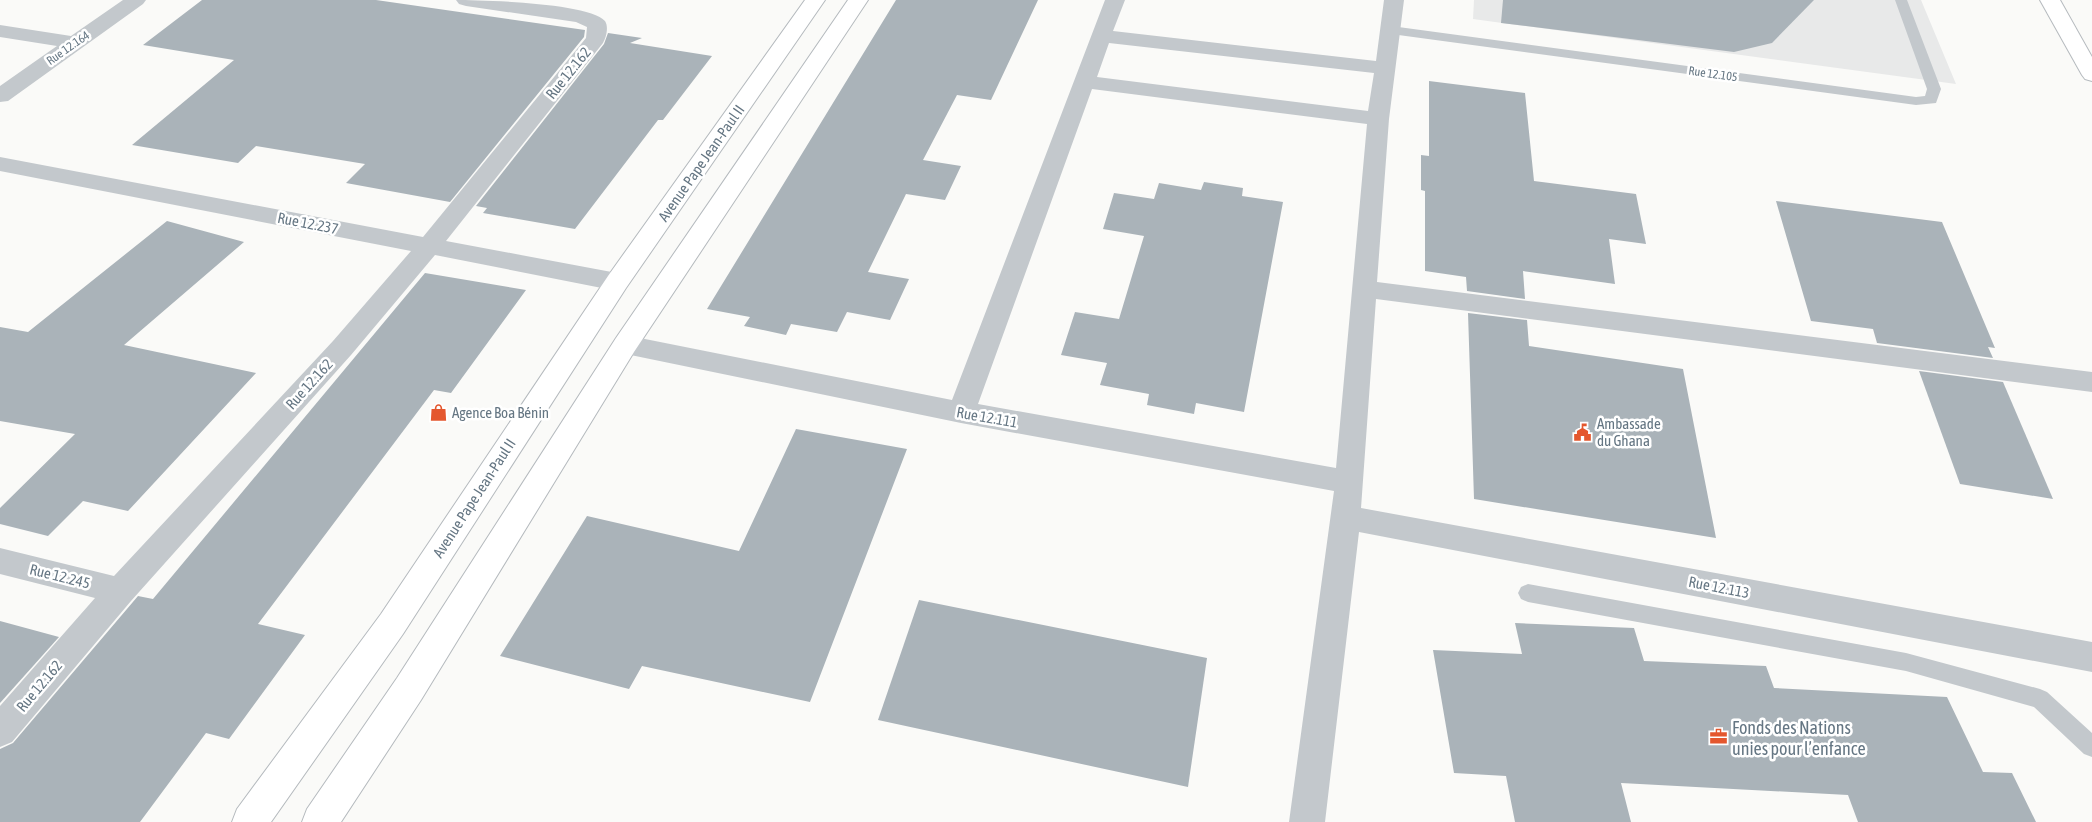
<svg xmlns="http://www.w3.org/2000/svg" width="2092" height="822" font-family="'Asap Condensed',sans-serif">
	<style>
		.built { fill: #e8e9e9 }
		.building { fill: #aab3b9 }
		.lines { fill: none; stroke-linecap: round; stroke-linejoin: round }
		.primary-casing { stroke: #b5babe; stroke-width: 2 }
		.lane { fill: #c3c8cc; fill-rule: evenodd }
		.street { fill: #c3c8cc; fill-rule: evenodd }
		.primary { fill: #fff; fill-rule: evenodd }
		.labels { text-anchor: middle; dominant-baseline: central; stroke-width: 5; stroke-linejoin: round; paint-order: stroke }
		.far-street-label { font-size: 12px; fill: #657683; stroke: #fff }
		.street-label { font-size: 15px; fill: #657683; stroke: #fff }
		.poi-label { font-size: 15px; fill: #657683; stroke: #fff; text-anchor: start }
		.near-poi-label { font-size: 18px; fill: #657683; stroke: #fff; text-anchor: start }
	</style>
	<rect width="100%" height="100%" fill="#fafaf8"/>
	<polygon class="built" points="1474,0 1921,0 1956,84 1473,19"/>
	<g class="building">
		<polygon points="202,0 376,0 585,30 584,37 450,202 346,183 365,164 256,146 238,163 132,145 234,60 143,45"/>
		<polygon points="896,0 1038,0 991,100 957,95 923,160 961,166 945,200 906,194 868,272 909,279 890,320 847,312 837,332 791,324 786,335 744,326 750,317 707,309"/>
		<polygon points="1503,0 1814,0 1772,43 1734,52 1501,23"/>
		<polygon points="608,33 642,38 630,43 712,56 663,120 658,120 575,229 483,213 487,208 476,206 604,44"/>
		<polygon points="1429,81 1525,93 1534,181 1636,194 1646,244 1609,239 1615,284 1523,271 1525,299 1467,291 1466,277 1425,271 1425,191 1421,190 1421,155 1429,156"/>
		<polygon points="1204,182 1243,188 1242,196 1283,202 1244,412 1196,403 1194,414 1147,405 1149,394 1100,385 1107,363 1061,355 1075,312 1119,319 1144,236 1103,229 1114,193 1154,199 1159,183 1201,190"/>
		<polygon points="1776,201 1942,222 1995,348 1988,347 1993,358 1877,343 1873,329 1811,321"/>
		<polygon points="167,221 244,242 124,345 256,373 128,511 83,501 48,536 0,524 0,508 75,434 0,421 0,327 28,332"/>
		<polygon points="425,273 526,290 451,393 434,390 258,624 305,635 229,739 206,733 140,822 0,822 0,749 13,743 138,596 153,599"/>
		<polygon points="1468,313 1527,320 1529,346 1683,369 1716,538 1474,499"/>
		<polygon points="1919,371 2003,382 2053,499 1960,484"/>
		<polygon points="796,429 907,449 810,702 642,666 629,689 500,656 587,516 739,551"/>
		<polygon points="919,600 1207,658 1188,787 878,720"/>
		<polygon points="0,621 59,637 0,703"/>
		<polygon points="1515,623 1634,628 1644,661 1766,666 1774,688 1947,697 1983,772 2012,773 2036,822 1858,822 1848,795 1621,783 1631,822 1515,822 1506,776 1454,773 1433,650 1522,654"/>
	</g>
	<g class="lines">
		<defs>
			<g id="primary">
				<polygon points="805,0 825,0 626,288 403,634 271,822 232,822 237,809 381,614 608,276"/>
				<polygon points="848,0 868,0 634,352 421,700 341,822 302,822 307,809 397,678 616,338"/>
				<polygon points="2040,0 2060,0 2092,57 2092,81 2085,79 2082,75"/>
			</g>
		</defs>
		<use href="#primary" class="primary-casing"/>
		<g class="lane">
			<polygon points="1895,0 1907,0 1941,89 1936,103 1916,105 1391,34 1385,30 1391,26 1916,97 1925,96 1927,89"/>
			<polygon points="1528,584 1906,653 2040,689 2047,692 2092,733 2092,757 2084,754 2034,707 1906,671 1528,602 1521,599 1518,593 1521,587"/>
		</g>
		<g class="street">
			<polygon points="123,0 146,0 143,4 8,101 0,102 0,86 57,46 0,37 0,25 71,36"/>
			<path d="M 456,0 C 482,0 590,3 605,21 C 609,27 606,38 603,43 L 446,241 L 617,273 L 626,276 L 629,282 L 626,288 L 617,291 L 435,255 L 351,355 L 131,601 L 12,742 L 0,747 L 0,706 L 95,598 L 0,574 L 0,548 L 114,576 L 333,341 L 411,251 L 0,171 L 0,157 L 423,237 L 586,38 L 587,27 L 576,22 L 466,6 L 459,4 Z"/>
			<path d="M 1105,0 L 1125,0 L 1113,31 L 1376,61 L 1384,0 L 1404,0 L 1389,119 L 1377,282 L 2092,372 L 2092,392 L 1376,299 L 1361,508 L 2092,642 L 2092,672 L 1359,532 L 1325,822 L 1289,822 L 1334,491 L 961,423 L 616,352 L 612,345 L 616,338 L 625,335 L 952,400 ZM 1109,43 L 1374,73 L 1368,111 L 1097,77 ZM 1092,89 L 1367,124 L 1336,468 L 978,404 Z"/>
		</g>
		<use href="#primary" class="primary"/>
	</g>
	<defs>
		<symbol id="shop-bare" viewBox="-9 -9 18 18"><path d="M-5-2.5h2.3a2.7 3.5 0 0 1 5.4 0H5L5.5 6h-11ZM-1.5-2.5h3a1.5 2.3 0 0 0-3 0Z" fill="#e4572e" stroke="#fff" stroke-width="2.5" paint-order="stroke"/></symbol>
		<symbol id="civic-bare" viewBox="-9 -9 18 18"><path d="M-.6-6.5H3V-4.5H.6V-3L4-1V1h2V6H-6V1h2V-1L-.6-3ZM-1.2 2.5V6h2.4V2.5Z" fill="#e4572e" stroke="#fff" stroke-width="2.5" paint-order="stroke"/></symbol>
		<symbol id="office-bare" viewBox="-9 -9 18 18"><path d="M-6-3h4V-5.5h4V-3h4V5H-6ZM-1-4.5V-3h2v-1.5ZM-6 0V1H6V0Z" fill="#e4572e" stroke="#fff" stroke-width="2.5" paint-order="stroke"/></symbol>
	</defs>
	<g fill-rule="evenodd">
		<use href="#shop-bare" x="426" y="400" width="25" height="25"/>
		<use href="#civic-bare" x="1570" y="420" width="25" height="25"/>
		<use href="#office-bare" x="1706" y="724" width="25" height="25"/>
	</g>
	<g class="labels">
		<g class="far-street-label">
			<text transform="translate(68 48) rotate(-35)">Rue 12.164</text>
			<text transform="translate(1713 74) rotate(8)">Rue 12.105</text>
		</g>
		<g class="street-label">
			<text transform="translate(568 73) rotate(-51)">Rue 12.162</text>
			<text transform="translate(701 163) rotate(-55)">Avenue Pape Jean-Paul II</text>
			<text transform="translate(308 223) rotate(11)">Rue 12.237</text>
			<text transform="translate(309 384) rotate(-48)">Rue 12.162</text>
			<text transform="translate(987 417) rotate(10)">Rue 12.111</text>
			<text transform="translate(474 498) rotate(-57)">Avenue Pape Jean-Paul II</text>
			<text transform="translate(60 576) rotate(14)">Rue 12.245</text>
			<text transform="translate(1719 587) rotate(11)">Rue 12.113</text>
			<text transform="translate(39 686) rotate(-50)">Rue 12.162</text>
		</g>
		<g class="poi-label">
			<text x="452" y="412">Agence Boa Bénin</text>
			<text x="1597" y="423">Ambassade<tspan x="1597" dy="17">du Ghana</tspan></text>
		</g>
		<g class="near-poi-label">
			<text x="1732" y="727">Fonds des Nations<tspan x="1732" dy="21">unies pour l’enfance</tspan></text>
		</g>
	</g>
</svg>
